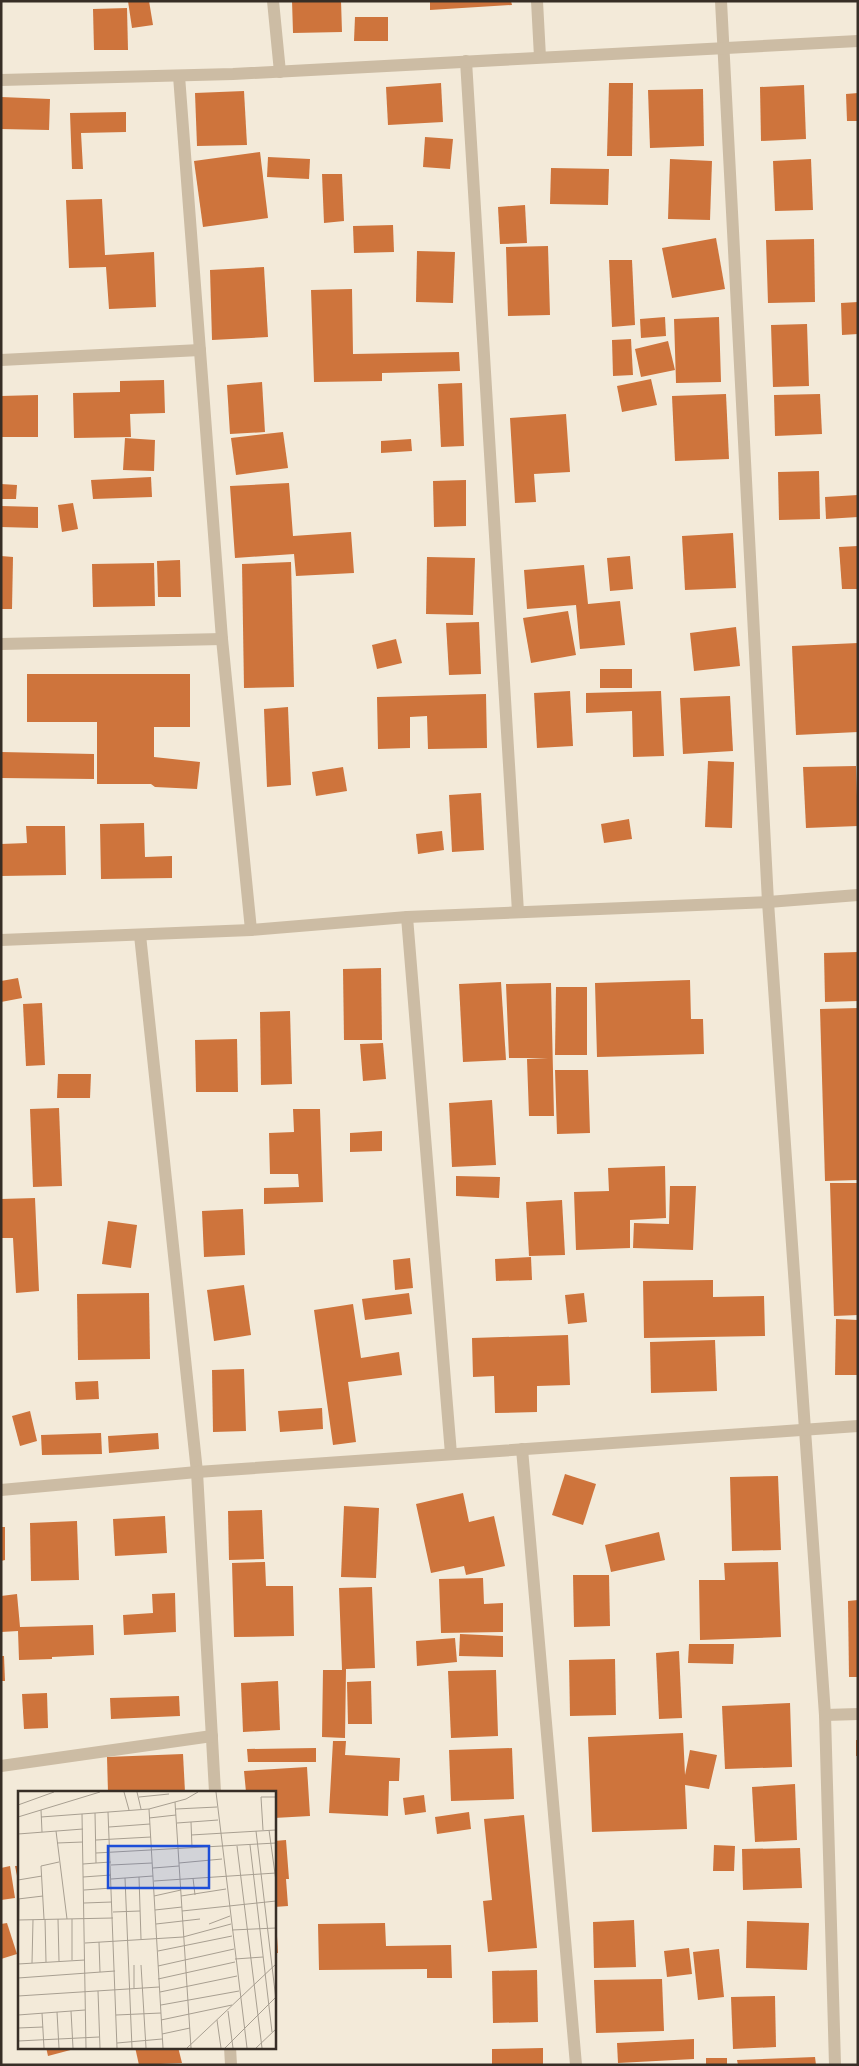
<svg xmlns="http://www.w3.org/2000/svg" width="859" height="2066" font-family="Figtree,sans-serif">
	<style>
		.building { fill: #ce743c }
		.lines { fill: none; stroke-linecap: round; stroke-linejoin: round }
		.minor { stroke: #ccbca4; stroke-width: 12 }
		.inset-road { fill: none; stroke: #a89f91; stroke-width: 1 }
		.view { fill: #1d4ed8; fill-opacity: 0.15; stroke: #1d4ed8; stroke-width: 2.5 }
		.inset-edge { fill: none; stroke: #372e26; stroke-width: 2.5 }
	</style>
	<rect width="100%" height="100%" fill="#f3ead9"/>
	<g class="building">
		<polygon points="128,1 149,1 153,25 132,28"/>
		<polygon points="292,1 341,1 342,32 293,33"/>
		<polygon points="430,1 511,1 512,5 430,10"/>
		<polygon points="127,8 128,50 94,50 93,9"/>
		<polygon points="355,17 388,17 388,41 354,41"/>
		<polygon points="441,83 443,122 388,125 386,87"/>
		<polygon points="609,83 633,83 632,156 607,156"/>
		<polygon points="804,85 806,139 761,141 760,87"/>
		<polygon points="703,89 704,146 650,148 648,90"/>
		<polygon points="244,91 247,145 197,146 195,93"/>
		<polygon points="858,93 858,121 847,121 846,94"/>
		<polygon points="1,97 50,99 49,130 1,129"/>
		<polygon points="126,112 126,132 81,133 83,169 72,169 70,113"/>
		<polygon points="425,137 453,139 450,169 423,167"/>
		<polygon points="260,152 268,218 203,227 194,161"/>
		<polygon points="268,157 310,159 309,179 267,177"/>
		<polygon points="670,159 712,161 710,220 668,219"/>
		<polygon points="811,159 813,210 775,211 773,161"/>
		<polygon points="551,168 609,169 608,205 550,204"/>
		<polygon points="322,174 342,174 344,221 324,223"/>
		<polygon points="102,199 105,255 154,252 156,307 109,309 106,267 69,268 66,200"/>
		<polygon points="525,205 527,243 500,244 498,207"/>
		<polygon points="393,225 394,252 354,253 353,226"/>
		<polygon points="716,238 725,289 672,298 662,248"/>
		<polygon points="814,239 815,302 768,303 766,240"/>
		<polygon points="548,246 550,315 508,316 506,247"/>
		<polygon points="417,251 455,252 453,303 416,302"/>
		<polygon points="609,260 632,260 635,325 612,327"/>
		<polygon points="264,267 268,337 212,340 210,270"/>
		<polygon points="352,289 353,354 459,352 460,371 382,373 382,381 314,382 311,290"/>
		<polygon points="858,302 858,334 842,335 841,303"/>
		<polygon points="665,317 666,336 641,338 640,319"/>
		<polygon points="719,317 721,382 676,383 674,319"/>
		<polygon points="807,324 809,386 773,387 771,325"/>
		<polygon points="631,339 633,375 613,376 612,340"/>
		<polygon points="668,341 675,370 641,377 635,349"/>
		<polygon points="651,379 657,405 622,412 617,386"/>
		<polygon points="164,380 165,413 130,414 131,437 74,438 73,393 120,392 120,381"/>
		<polygon points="262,382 265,432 230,434 227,385"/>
		<polygon points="462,383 464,446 441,447 438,384"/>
		<polygon points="726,394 729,459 675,461 672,396"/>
		<polygon points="820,394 822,434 775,436 774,395"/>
		<polygon points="38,395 38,437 1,437 1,396"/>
		<polygon points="566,414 570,472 534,474 536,502 515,503 510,418"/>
		<polygon points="283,432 288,468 236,475 231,438"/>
		<polygon points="125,438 155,440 154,471 123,470"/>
		<polygon points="411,439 412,451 381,453 381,441"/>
		<polygon points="819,471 820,519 779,520 778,472"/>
		<polygon points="151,477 152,497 93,499 91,480"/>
		<polygon points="466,480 466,526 434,527 433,481"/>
		<polygon points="289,483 293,536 351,532 354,573 296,576 294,554 235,558 230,486"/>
		<polygon points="1,484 17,485 16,499 1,499"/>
		<polygon points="858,495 858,517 826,519 825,497"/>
		<polygon points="73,503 78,529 62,532 58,505"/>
		<polygon points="1,506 38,507 38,528 1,527"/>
		<polygon points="733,533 736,588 685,590 682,536"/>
		<polygon points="858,546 858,589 842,589 839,547"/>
		<polygon points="1,556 13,557 12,609 1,609"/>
		<polygon points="630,556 633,589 610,591 607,558"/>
		<polygon points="427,557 475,558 473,615 426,614"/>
		<polygon points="180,560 181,597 158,597 157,561"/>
		<polygon points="291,562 294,687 244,688 242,564"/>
		<polygon points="154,563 155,606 93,607 92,564"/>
		<polygon points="584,565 588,604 620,601 625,645 580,649 576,605 527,609 524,570"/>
		<polygon points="568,611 576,655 531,663 523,618"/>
		<polygon points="479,622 481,674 449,675 446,623"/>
		<polygon points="736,627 740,666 694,671 690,633"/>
		<polygon points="396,639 402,663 377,669 372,645"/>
		<polygon points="858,643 858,732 796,735 792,646"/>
		<rect x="600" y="669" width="32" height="19"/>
		<polygon points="27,674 190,674 190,727 154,727 154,757 200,762 197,789 155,787 151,784 97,784 97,722 27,722"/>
		<polygon points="570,691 573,746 537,748 534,693"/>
		<polygon points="661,691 664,756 633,757 632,711 586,713 586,693"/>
		<polygon points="486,694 487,748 428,749 427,716 410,717 410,748 378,749 377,697"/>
		<polygon points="730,696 733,751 683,754 680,698"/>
		<polygon points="288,707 291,785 267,787 264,709"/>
		<polygon points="1,752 94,754 94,779 1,778"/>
		<polygon points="708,761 734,762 732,828 705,827"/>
		<polygon points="856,766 858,826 806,828 803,767"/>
		<polygon points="343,767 347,791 316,796 312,772"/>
		<polygon points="481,793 484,850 452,852 449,795"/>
		<polygon points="629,819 632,839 604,843 601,824"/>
		<polygon points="144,823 145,857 172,856 172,878 101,879 100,824"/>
		<polygon points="26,826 65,826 66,875 1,876 1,844 27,843"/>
		<polygon points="442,831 444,850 418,854 416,834"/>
		<polygon points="858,952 858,1001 825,1002 824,953"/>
		<polygon points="381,968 382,1040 344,1040 343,969"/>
		<polygon points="18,978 22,998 1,1002 1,981"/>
		<polygon points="690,980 691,1019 703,1019 704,1054 597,1057 595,983"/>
		<polygon points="501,982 506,1060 463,1062 459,984"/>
		<polygon points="551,983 554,1116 529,1116 527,1059 548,1058 509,1058 506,984"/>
		<polygon points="556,987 587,987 587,1055 555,1055"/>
		<polygon points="42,1003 45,1065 26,1066 23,1004"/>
		<polygon points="858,1008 858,1180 825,1181 820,1009"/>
		<polygon points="290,1011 292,1084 261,1085 260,1012"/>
		<polygon points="237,1039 238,1092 196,1092 195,1040"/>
		<polygon points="383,1043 386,1079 363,1081 360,1044"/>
		<polygon points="555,1070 588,1070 590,1133 557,1134"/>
		<polygon points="58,1074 91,1074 90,1098 57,1098"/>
		<polygon points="492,1100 496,1165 452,1167 449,1103"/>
		<polygon points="59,1108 62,1186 33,1187 30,1109"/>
		<polygon points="293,1109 320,1109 323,1202 264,1204 264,1188 299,1187 298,1174 270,1174 269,1133 294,1132"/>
		<polygon points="382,1131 382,1151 350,1152 350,1133"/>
		<polygon points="665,1166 666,1218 630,1220 630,1248 576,1250 574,1192 609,1191 608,1168"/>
		<polygon points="456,1176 500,1177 499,1198 456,1196"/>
		<polygon points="830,1183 858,1183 858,1315 834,1316"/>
		<polygon points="670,1186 696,1186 693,1250 633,1248 634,1223 669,1224"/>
		<polygon points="35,1198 39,1291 16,1293 13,1238 1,1238 1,1199"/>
		<polygon points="562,1200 565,1255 529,1256 526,1202"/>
		<polygon points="243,1209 245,1255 204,1257 202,1211"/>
		<polygon points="108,1221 137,1225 131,1268 102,1264"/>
		<polygon points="531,1257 532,1280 496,1281 495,1259"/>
		<polygon points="410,1258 413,1288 395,1290 393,1260"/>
		<polygon points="713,1280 713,1297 764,1296 765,1336 644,1338 643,1281"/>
		<polygon points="244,1285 251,1335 214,1341 207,1290"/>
		<polygon points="149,1293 150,1359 78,1360 77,1294"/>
		<polygon points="409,1293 412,1314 365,1320 362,1299"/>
		<polygon points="584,1293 587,1322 568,1324 565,1295"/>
		<polygon points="353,1304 361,1358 399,1352 402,1375 348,1382 356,1442 333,1445 314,1310"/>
		<polygon points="836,1319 858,1320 858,1375 835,1375"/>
		<polygon points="568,1335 570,1385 537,1386 537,1412 495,1413 494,1376 473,1377 472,1338"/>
		<polygon points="715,1340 717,1391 651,1393 650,1342"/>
		<polygon points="244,1369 246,1431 213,1432 212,1370"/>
		<polygon points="98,1381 99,1399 76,1400 75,1382"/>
		<polygon points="322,1408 323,1429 280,1432 278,1411"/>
		<polygon points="30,1411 37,1441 20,1446 12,1416"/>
		<polygon points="101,1433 102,1454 42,1455 41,1435"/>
		<polygon points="158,1433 159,1449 109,1453 108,1436"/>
		<polygon points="565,1474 596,1484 583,1525 552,1515"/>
		<polygon points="778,1476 781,1550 732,1551 730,1477"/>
		<polygon points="463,1493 469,1522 494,1516 505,1566 466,1575 464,1566 431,1573 416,1504"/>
		<polygon points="344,1506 379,1508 376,1578 341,1577"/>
		<polygon points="262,1510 264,1559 229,1560 228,1511"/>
		<polygon points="165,1516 167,1553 115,1556 113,1519"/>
		<polygon points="77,1521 79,1580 31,1581 30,1523"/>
		<polygon points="1,1527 5,1527 5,1560 1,1561"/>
		<polygon points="659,1532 665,1560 611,1572 605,1545"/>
		<polygon points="265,1562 266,1586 293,1586 294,1636 234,1637 232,1563"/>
		<polygon points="778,1562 781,1637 700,1640 699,1580 725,1580 724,1563"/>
		<polygon points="573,1575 609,1575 610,1626 574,1627"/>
		<polygon points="483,1578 484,1604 503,1603 503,1632 441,1633 439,1579"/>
		<polygon points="372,1587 375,1668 346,1669 345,1738 322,1737 323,1670 342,1670 339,1588"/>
		<polygon points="175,1593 176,1632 124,1635 123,1615 153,1613 152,1594"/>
		<polygon points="17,1594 20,1627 93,1625 94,1655 52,1657 52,1659 19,1660 18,1631 1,1632 1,1596"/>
		<polygon points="858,1600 858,1677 849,1677 848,1601"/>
		<polygon points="460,1634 503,1636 503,1657 459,1656"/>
		<polygon points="455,1638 457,1662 417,1666 416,1641"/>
		<polygon points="689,1644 734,1644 733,1664 688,1663"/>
		<polygon points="679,1651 682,1718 659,1719 656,1653"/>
		<polygon points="1,1656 4,1656 5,1681 1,1681"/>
		<polygon points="615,1659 616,1715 570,1716 569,1660"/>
		<polygon points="496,1670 498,1736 451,1738 448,1671"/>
		<polygon points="278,1681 280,1730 243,1732 241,1683"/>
		<polygon points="371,1681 372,1724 348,1724 347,1682"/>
		<polygon points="47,1693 48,1728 24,1729 22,1694"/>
		<polygon points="179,1696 180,1716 111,1719 110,1698"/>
		<polygon points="790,1703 792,1767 725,1769 722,1706"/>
		<polygon points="683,1733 685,1775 690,1750 717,1755 709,1789 685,1785 687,1829 592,1832 588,1737"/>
		<rect x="856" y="1740" width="2" height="16"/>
		<polygon points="333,1741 346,1741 345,1755 400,1758 399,1781 389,1781 388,1816 329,1813"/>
		<polygon points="316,1748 316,1762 248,1762 247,1749"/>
		<polygon points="512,1748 514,1799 451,1801 449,1750"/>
		<polygon points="183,1754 185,1792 108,1792 107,1757"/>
		<polygon points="307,1767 310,1816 274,1818 274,1792 246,1792 244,1771"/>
		<polygon points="795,1784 797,1840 755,1842 752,1787"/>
		<polygon points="424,1795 426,1812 405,1815 403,1798"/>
		<polygon points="469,1812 471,1829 437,1834 435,1817"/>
		<polygon points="524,1815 537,1948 488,1952 483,1901 492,1900 484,1819"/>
		<polygon points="286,1840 289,1879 286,1879 288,1906 274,1907 274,1841"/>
		<polygon points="714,1845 735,1846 734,1871 713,1871"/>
		<polygon points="800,1848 802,1888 743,1890 742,1849"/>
		<polygon points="10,1866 15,1898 1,1900 1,1868"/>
		<polygon points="15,1866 19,1866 19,1881 18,1881"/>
		<polygon points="274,1918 276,1918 278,1953 274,1953"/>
		<polygon points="634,1920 636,1967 594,1968 593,1922"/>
		<polygon points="747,1921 809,1923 807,1970 746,1968"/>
		<polygon points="7,1923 17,1954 1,1959 1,1924"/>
		<polygon points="385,1923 386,1946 451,1945 452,1978 427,1978 427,1969 319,1970 318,1924"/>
		<polygon points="689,1948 692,1974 667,1977 664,1951"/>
		<polygon points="719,1949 724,1997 698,2000 693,1952"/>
		<polygon points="537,1970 538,2022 493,2023 492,1971"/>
		<polygon points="662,1979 664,2031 596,2033 594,1980"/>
		<polygon points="775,1996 776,2047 733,2049 731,1997"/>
		<polygon points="694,2039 694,2059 618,2063 617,2043"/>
		<polygon points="46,2047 78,2047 78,2048 48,2056"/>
		<polygon points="135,2047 178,2047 182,2063 139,2065"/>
		<polygon points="543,2048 543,2065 492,2065 492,2049"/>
		<polygon points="815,2057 816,2065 738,2065 737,2060"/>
		<rect x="706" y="2058" width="21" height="7"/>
	</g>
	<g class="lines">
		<g class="minor">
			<polyline points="273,1 280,72"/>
			<polyline points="537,1 540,57"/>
			<polyline points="721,1 768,902 825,1715 835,2065"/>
			<polyline points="466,61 518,912"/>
			<polyline points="179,76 222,639 251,930"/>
			<polyline points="1,80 233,74 858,41"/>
			<polyline points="1,360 200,350"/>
			<polyline points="1,644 222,639"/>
			<polyline points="407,917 451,1454"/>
			<polyline points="140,935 197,1472 215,1792"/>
			<polyline points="1,940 251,930 407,917 768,902 858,895"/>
			<polyline points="522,1449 576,2065"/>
			<polyline points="1,1490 197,1472 858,1426"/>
			<polyline points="825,1715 858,1714"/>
			<polyline points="1,1766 212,1736"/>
			<polyline points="230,2047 231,2065"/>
		</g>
	</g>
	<g transform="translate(18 1791)">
		<rect width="258" height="258" fill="#f3ead9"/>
		<path class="inset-road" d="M 106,1 L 111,19M 119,1 L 123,18M 198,1 L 229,257M 121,6 L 151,3M 157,11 L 173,257M 0,14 L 36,1M 131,18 L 145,257M 158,18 L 199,16M 23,19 L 24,41M 90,21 L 99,257M 64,23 L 68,257M 0,26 L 82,1M 23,26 L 131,18 L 168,8 L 180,1M 131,27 L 158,24M 173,31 L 174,57M 159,32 L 200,29M 91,36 L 132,33M 245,39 L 243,6 L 258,6M 251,39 L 258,90M 38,40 L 49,128M 238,40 L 258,209M 0,43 L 65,38M 173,44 L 258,39M 78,49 L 133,46M 39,52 L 65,51M 232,54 L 254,241M 219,55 L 244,257M 78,62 L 258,52M 78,72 L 93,71M 161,72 L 204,68M 65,73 L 78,72 L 77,22M 93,74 L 134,72M 135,77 L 161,75M 65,86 L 93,84M 121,86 L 123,148M 107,87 L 114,257M 175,87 L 177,104M 93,88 L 135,85M 0,89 L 24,85M 136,90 L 258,82M 66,99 L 94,97M 136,105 L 163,99M 163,105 L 208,98M 0,108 L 25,105M 66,112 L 94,111M 137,119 L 164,116M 164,120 L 258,110M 95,121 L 122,120M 26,128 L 23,75 L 41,71M 27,128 L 28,171M 40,128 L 41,170M 54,128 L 54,169M 0,129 L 95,127M 138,133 L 182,128M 191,133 L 212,125M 214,139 L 258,137M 81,151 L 82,181M 67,152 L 165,146 L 213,133M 140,160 L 214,145M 217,168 L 245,166M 14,172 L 15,129M 0,173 L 67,169M 116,174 L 116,197M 123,174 L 128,257M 140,175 L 216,158M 0,183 L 1,108M 0,187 L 97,180M 140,188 L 217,171M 0,198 L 0,205 L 141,196M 80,200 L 82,257M 142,201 L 219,185M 143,214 L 221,200M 53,220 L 55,257M 210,220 L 215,257M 39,221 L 41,257M 24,222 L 26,257M 0,224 L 67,219M 98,224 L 143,222M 143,229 L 214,214M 199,229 L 203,257M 0,237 L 25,236M 144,243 L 172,237M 0,250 L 81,246M 99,252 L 144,248M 169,257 L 258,173M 207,257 L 258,206M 238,257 L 258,238"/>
		<path class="view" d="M 90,55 L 191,55 L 191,97 L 90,97 Z"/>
		<rect width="258" height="258" class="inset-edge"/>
	</g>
	<rect width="859" height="2066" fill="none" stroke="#372e26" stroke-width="5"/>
</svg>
